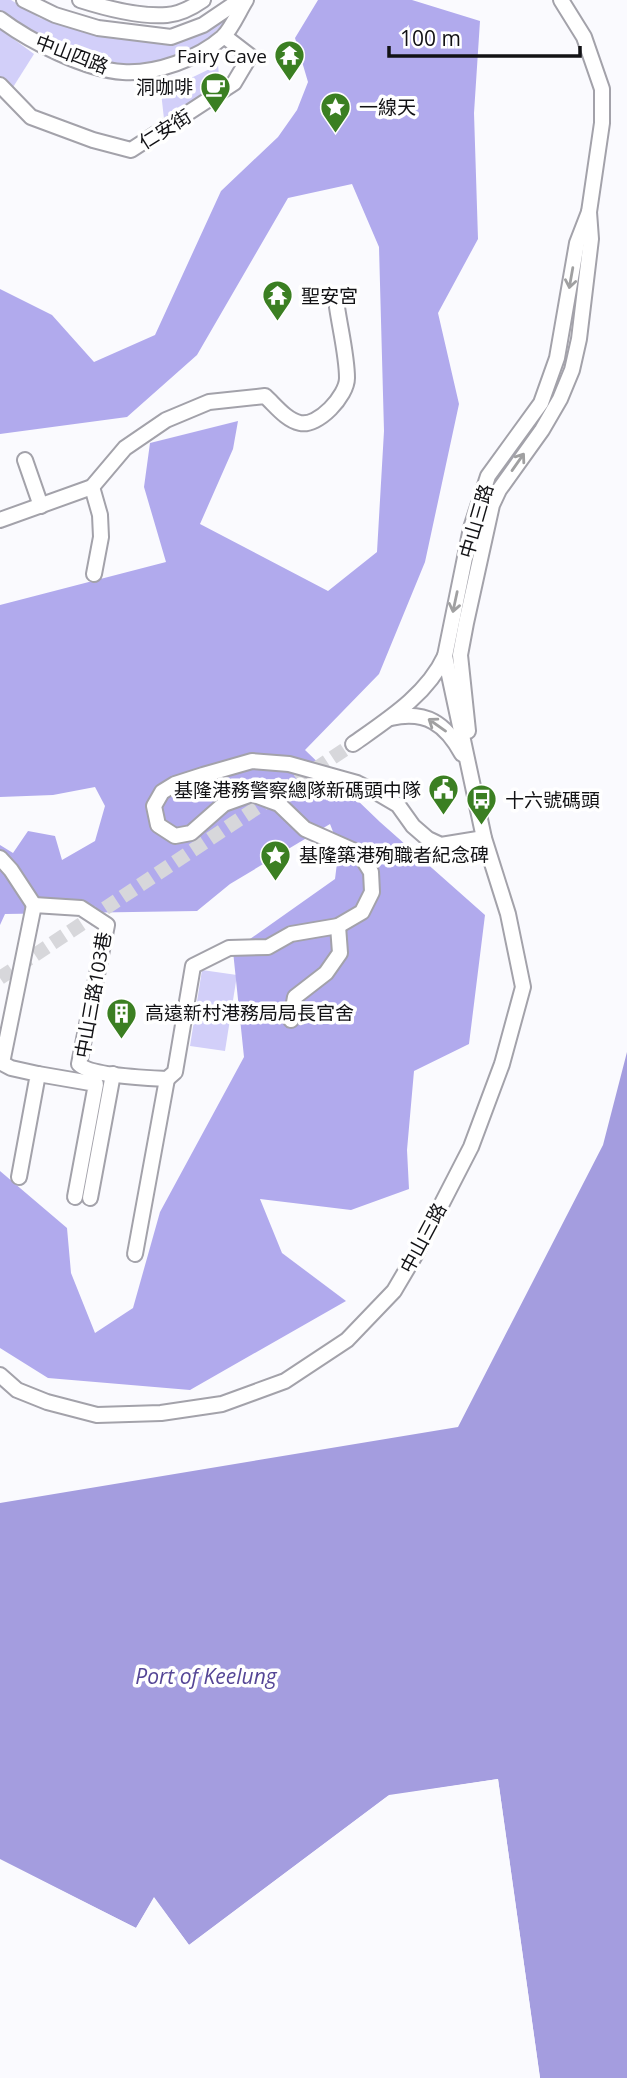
<svg xmlns="http://www.w3.org/2000/svg" width="627" height="2078" font-family="'Open Sans','Noto Sans TC',sans-serif">
	<style>
		.green { fill: #d2cff9 }
		.forest { fill: #b1aaed }
		.water { fill: #a49ddf }
		.pier { fill: #fafafe }
		.lines { fill: none; stroke-linecap: round; stroke-linejoin: round }
		.minor-tunnel { stroke: #d7d7db; stroke-width: 14; stroke-dasharray: 14 7; stroke-linecap: butt }
		.minor-casing { stroke: #a3a2aa; stroke-width: 18 }
		.minor { stroke: #fff; stroke-width: 14 }
		.oneway { stroke: #a0a0a1 }
		.labels { text-anchor: middle; dominant-baseline: central; stroke-width: 7; stroke-linejoin: round; paint-order: stroke }
		.street-label { font-size: 19px; fill: #121215; stroke: #fff }
		.poi-label { font-size: 19px; fill: #121215; stroke: #fff; text-anchor: start }
		.water-label { font-size: 21px; font-style: italic; fill: #554696; stroke: #fff }
	</style>
	<rect width="100%" height="100%" fill="#fafafe"/>
	<g class="green">
		<polygon points="0,0 11,0 40,18 94,35 152,43 174,43 205,32 228,17 228,20 195,50 158,62 124,65 105,63 29,31 0,12"/>
		<polygon points="0,29 34,54 10,92 0,81"/>
		<polygon points="218,65 220,86 177,114 164,119 160,83 193,77"/>
		<polygon points="202,970 237,975 225,1051 190,1046"/>
	</g>
	<polygon class="forest" points="318,0 412,0 480,21 474,113 478,239 438,313 459,404 425,562 379,674 305,750 380,822 485,915 469,1044 414,1071 407,1150 409,1189 351,1210 260,1199 282,1253 346,1301 190,1390 48,1378 0,1348 0,1171 67,1228 71,1273 95,1333 133,1308 160,1212 244,1057 233,951 335,879 339,847 330,824 230,884 197,911 5,914 0,925 0,845 13,853 28,831 55,836 62,860 95,841 105,806 95,787 53,795 0,797 0,605 166,562 144,487 150,443 238,421 233,449 200,524 328,591 377,552 384,431 379,247 352,184 288,198 197,355 127,417 0,434 0,289 52,315 94,362 155,335 221,191 278,137 297,110 308,82 295,38"/>
	<polygon class="water" points="627,1052 627,2078 540,2078 498,1779 389,1795 189,1945 154,1898 136,1928 0,1859 0,1503 458,1427 603,1145"/>
	<polygon class="pier" points="498,1779 540,2078 536,2078 495,1783 391,1799 190,1949 186,1947 154,1904 139,1930 135,1932 0,1863 0,1860 136,1928 154,1897 189,1945 388,1796"/>
	<g class="lines">
		<polyline class="minor-tunnel" points="0,978 353,744"/>
		<defs>
			<g id="minor">
				<polyline points="24,0 55,15 98,28 171,37 203,25 240,0"/>
				<path d="M 80,0 C 105,8 141,17 167,15 C 180,14 193,7 203,0"/>
				<path d="M 0,19 C 29,41 86,70 123,72 C 156,74 198,59 223,37 C 232,28 239,11 246,0"/>
				<polyline points="0,85 31,117 93,140 131,150 234,83 250,56 224,36"/>
				<polyline points="25,460 41,506"/>
				<polyline points="92,487 100,515 101,537 94,574"/>
				<path d="M 0,520 L 92,487 L 125,448 L 166,420 L 209,402 L 265,396 C 275,405 286,420 300,423 C 318,427 347,396 347,378 C 347,357 340,328 337,307"/>
				<path d="M 391,718 C 426,710 446,724 462,754"/>
				<polyline points="468,731 460,655 466,623 492,505 499,490 542,430 560,399 572,370 579,339 591,239 589,212 602,123 602,89 584,37 561,0"/>
				<path d="M 353,744 C 387,720 427,695 445,656"/>
				<polyline points="0,858 11,870 34,905"/>
				<polyline points="291,1020 295,997 326,973 340,953 338,926"/>
				<polyline points="38,1074 96,1084 75,1197"/>
				<path d="M 19,1177 L 38,1074 L 11,1068 L 2,1063 L 34,905 L 81,908 L 107,925 L 79,1064 C 90,1076 148,1078 167,1079 L 175,1072 L 193,966 L 229,948 L 268,947 L 291,934 L 338,926 L 362,912 L 372,892 L 371,872 L 359,853 L 305,829 L 279,804 L 252,794 L 224,804 L 191,833 L 175,836 L 158,825 L 154,806 L 162,792 L 175,784 L 203,775 L 252,761 L 289,764 L 357,783 L 381,795 L 398,805 L 413,826 L 428,839 L 441,845 L 484,838"/>
				<polyline points="90,1198 113,1074"/>
				<polyline points="135,1254 167,1079"/>
				<polyline points="0,1375 17,1390 47,1402 97,1415 161,1413 222,1404 285,1381 347,1340 394,1291 417,1252 471,1147 502,1064 523,987 508,914 484,838 445,656 471,528 488,476 541,403 557,358 577,243 589,212"/>
			</g>
		</defs>
		<use href="#minor" class="minor-casing"/>
		<use href="#minor" class="minor"/>
	</g>
	<defs><path id="oneway-shaft" d="M-6 0H5M1.5-3L5.5 0L1.5 3" fill="none" stroke-width="1.6" stroke-linecap="round" stroke-linejoin="round" transform="scale(1.75)"/></defs>
	<g class="oneway">
		<use href="#oneway-shaft" transform="translate(571 278) rotate(100)"/>
		<use href="#oneway-shaft" transform="translate(518 462) rotate(-55)"/>
		<use href="#oneway-shaft" transform="translate(455 602) rotate(102)"/>
		<use href="#oneway-shaft" transform="translate(437 725) rotate(-145)"/>
	</g>
	<defs>
		<symbol id="temple-pin" viewBox="-11 -11 22 30"><path d="M0 17L-7.5 6A9.5 9.5 0 1 1 7.5 6Z" fill="#3b7f22" stroke="#fff"/><path d="M0-6L5-2H3V0L6.5 2.5H4V6H1.5V3h-3V6H-4V2.5H-6.5L-3 0V-2H-5Z" fill="#fff"/></symbol>
		<symbol id="cafe-pin" viewBox="-11 -11 22 30"><path d="M0 17L-7.5 6A9.5 9.5 0 1 1 7.5 6Z" fill="#3b7f22" stroke="#fff"/><path d="M-5.5-4.5H6V0H3Q3 3.5 0 3.5H-2.5Q-5.5 3.5-5.5 0ZM3-3.2v2h1.7v-2ZM-6 4.5H4V6H-6Z" fill="#fff"/></symbol>
		<symbol id="sight-pin" viewBox="-11 -11 22 30"><path d="M0 17L-7.5 6A9.5 9.5 0 1 1 7.5 6Z" fill="#3b7f22" stroke="#fff"/><path d="M0-6L1.8-2.2L6-1.7L2.9 1.2L3.7 5.4L0 3.3L-3.7 5.4L-2.9 1.2L-6-1.7L-1.8-2.2Z" fill="#fff"/></symbol>
		<symbol id="civic-pin" viewBox="-11 -11 22 30"><path d="M0 17L-7.5 6A9.5 9.5 0 1 1 7.5 6Z" fill="#3b7f22" stroke="#fff"/><path d="M-.6-6.5H3V-4.5H.6V-3L4-1V1h2V6H-6V1h2V-1L-.6-3ZM-1.2 2.5V6h2.4V2.5Z" fill="#fff"/></symbol>
		<symbol id="bus-pin" viewBox="-11 -11 22 30"><path d="M0 17L-7.5 6A9.5 9.5 0 1 1 7.5 6Z" fill="#3b7f22" stroke="#fff"/><path d="M-5-6H5V4H4V6H2V4H-2V6H-4V4H-5ZM-3.5-4V0h7V-4ZM-3.5 1.2v1.5H-2V1.2ZM2 1.2v1.5H3.5V1.2Z" fill="#fff"/></symbol>
		<symbol id="building-pin" viewBox="-11 -11 22 30"><path d="M0 17L-7.5 6A9.5 9.5 0 1 1 7.5 6Z" fill="#3b7f22" stroke="#fff"/><path d="M-4-6H4V6H1V3H-1V6H-4ZM-2.5-4.3h1.7v1.8h-1.7ZM.8-4.3h1.7v1.8H.8ZM-2.5-1h1.7V.8h-1.7ZM.8-1h1.7V.8H.8Z" fill="#fff"/></symbol>
	</defs>
	<g fill-rule="evenodd">
		<use href="#temple-pin" x="272" y="38" width="35" height="47"/>
		<use href="#cafe-pin" x="198" y="70" width="35" height="47"/>
		<use href="#sight-pin" x="318" y="90" width="35" height="47"/>
		<use href="#temple-pin" x="260" y="278" width="35" height="47"/>
		<use href="#civic-pin" x="426" y="772" width="35" height="47"/>
		<use href="#bus-pin" x="464" y="782" width="35" height="47"/>
		<use href="#sight-pin" x="258" y="838" width="35" height="47"/>
		<use href="#building-pin" x="104" y="996" width="35" height="47"/>
	</g>
	<g class="labels">
		<g class="street-label">
			<text transform="translate(72 54) rotate(21)">中山四路</text>
			<text transform="translate(165 129) rotate(-32)">仁安街</text>
			<text transform="translate(476 521) rotate(-74)">中山三路</text>
			<text transform="translate(93 995) rotate(-80)">中山三路103巷</text>
			<text transform="translate(423 1238) rotate(-62)">中山三路</text>
		</g>
		<g class="poi-label">
			<text x="267" y="56" text-anchor="end">Fairy Cave</text>
			<text x="193" y="87" text-anchor="end">洞咖啡</text>
			<text x="359" y="107">一線天</text>
			<text x="301" y="296">聖安宮</text>
			<text x="421" y="790" text-anchor="end">基隆港務警察總隊新碼頭中隊</text>
			<text x="505" y="800">十六號碼頭</text>
			<text x="299" y="855">基隆築港殉職者紀念碑</text>
			<text x="145" y="1013">高遠新村港務局局長官舍</text>
		</g>
		<g class="water-label">
			<text x="206" y="1676">Port of Keelung</text>
		</g>
	</g>
	<path d="M389 46v10h191v-10" fill="none" stroke="#121215" stroke-width="3.5"/>
	<text x="400" y="46" font-size="21" fill="#121215" stroke="#ffffff" stroke-width="5" paint-order="stroke">100 m</text>
</svg>
